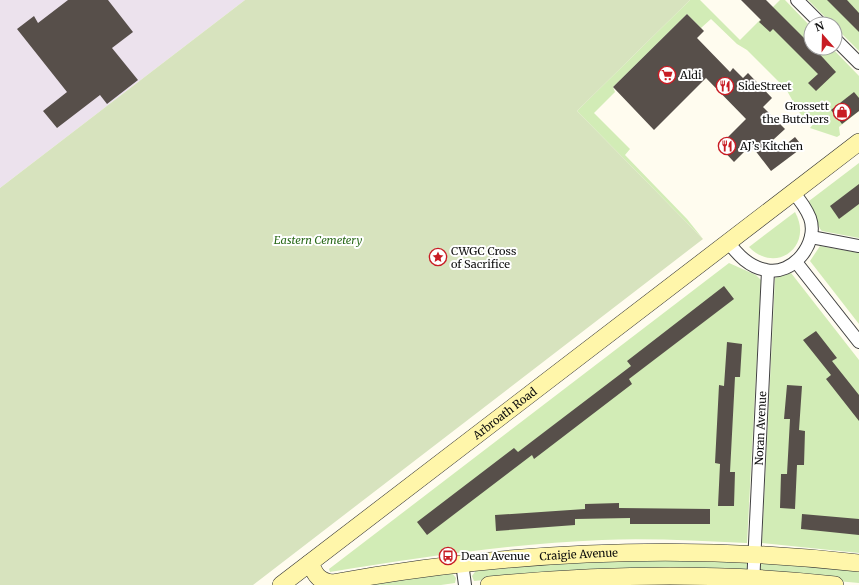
<svg xmlns="http://www.w3.org/2000/svg" width="859" height="585" font-family="Merriweather,serif">
	<style>
		.industrial { fill: #ece2ed }
		.green { fill: #d2ecb6 }
		.cemetery { fill: #d7e3be }
		.building { fill: #574f4a }
		.lines { fill: none; stroke-linecap: round; stroke-linejoin: round }
		.street-casing { stroke: #414141; stroke-width: 14 }
		.secondary-casing { stroke: #303030; stroke-width: 18 }
		.street { stroke: #fff; stroke-width: 12 }
		.secondary { stroke: #fff6aa; stroke-width: 17 }
		.labels { text-anchor: middle; dominant-baseline: central; stroke-width: 4; stroke-linejoin: round; paint-order: stroke }
		.poi-label { font-size: 11px; fill: #0e0e0e; stroke: #fff; text-anchor: start }
		.park-label { font-size: 11px; font-style: italic; fill: #2a6a1a; stroke: #fff }
		.street-label { font-size: 11px; fill: #0e0e0e; stroke: #fff }
	</style>
	<rect width="100%" height="100%" fill="#fffcef"/>
	<polygon class="industrial" points="0,0 245,0 0,188"/>
	<g class="green">
		<polygon points="690,0 700,0 740,40 780,0 785,0 811,27 811,48 832,48 859,76 859,111 839,127 840,135 837,137 810,128 816,121 812,118 808,122 799,112 786,89 747,50 737,44 711,19 701,28 687,14 613,87 615,92 594,113 630,149 625,155 687,219 703,239 577,111"/>
		<polygon points="808,0 859,0 859,51 835,27 835,24 832,24"/>
		<path d="M 859,163 L 859,238 L 822,231 C 818,228 813,208 809,201 Z"/>
		<path d="M 795,212 C 814,246 776,275 749,247 Z"/>
		<polygon points="820,246 859,253 859,324 810,261"/>
		<path d="M 729,263 L 756,275 L 761,280 L 747,543 C 699,541 650,538 602,540 C 510,544 421,557 330,572 L 329,569 Z"/>
		<polygon points="791,273 859,360 859,553 762,543 775,278"/>
		<polygon points="546,560 750,561 749,571 546,574 474,581 472,576 477,569"/>
		<polygon points="759,561 859,568 859,583 759,574"/>
		<polygon points="452,573 456,578 455,583 441,585 349,585"/>
	</g>
	<polygon class="cemetery" points="245,0 690,0 577,111 703,239 253,585 0,585 0,188"/>
	<g class="building">
		<polygon points="68,0 108,0 133,32 112,48 138,80 107,104 100,95 57,128 43,111 67,92 17,29 34,16 38,23"/>
		<polygon points="741,0 766,0 811,45 811,48 814,48 836,72 816,91 808,83 818,74 773,29 770,32 759,22 761,20"/>
		<polygon points="827,0 847,0 859,13 859,32"/>
		<polygon points="687,14 704,31 697,38 730,72 733,68 743,78 748,73 772,98 763,107 785,129 773,140 780,149 795,137 803,147 771,171 751,145 734,162 719,146 746,119 706,78 654,130 613,87"/>
		<polygon points="854,92 859,98 859,111 842,124 831,110"/>
		<polygon points="859,184 859,204 839,219 830,206"/>
		<polygon points="724,286 734,299 629,379 632,384 534,459 532,455 427,535 417,522 514,448 518,452 560,420 631,366 627,361"/>
		<polygon points="816,331 837,358 832,361 859,395 859,421 826,379 831,375 803,340"/>
		<polygon points="727,342 742,344 740,377 735,377 730,472 735,472 734,506 718,506 720,464 715,463 719,385 724,386"/>
		<polygon points="787,385 802,386 799,430 805,431 804,465 797,465 795,509 780,508 781,474 787,474 790,419 784,419"/>
		<polygon points="619,503 619,508 710,509 710,524 630,524 630,518 575,519 575,525 496,531 495,515 585,509 585,504"/>
		<polygon points="802,514 859,519 859,535 801,529"/>
	</g>
	<g class="lines">
		<defs>
			<g id="street">
				<polyline points="797,0 821,24"/>
				<polyline points="835,39 859,63"/>
				<polyline points="811,237 859,246"/>
				<path d="M 728,242 C 738,255 749,267 766,270 C 793,276 819,243 810,218 C 806,208 800,200 793,192"/>
				<polyline points="796,262 859,342"/>
				<polyline points="462,563 465,585"/>
				<path id="s1" d="M 753,585 L 768,271"/>
			</g>
			<g id="secondary">
				<path id="s2" d="M 310,563 C 315,574 318,581 332,583 C 507,551 681,543 859,563"/>
				<path id="s3" d="M 281,585 L 859,142"/>
				<path d="M 489,585 C 604,574 721,572 835,585"/>
			</g>
		</defs>
		<use href="#street" class="street-casing"/>
		<use href="#secondary" class="secondary-casing"/>
		<use href="#street" class="street"/>
		<use href="#secondary" class="secondary"/>
	</g>
	<defs>
		<symbol id="supermarket-ring" viewBox="-11 -11 22 22"><circle r="9.5" fill="#fff" stroke="#c81c24" stroke-width="1.5"/><path d="M-6-5.5h2.5l.6 2H6L4.5 2H-2.5L-4.4-4H-6ZM-1.5 3.2a1.3 1.3 0 1 0 .1 0ZM3 3.2a1.3 1.3 0 1 0 .1 0Z" fill="#c81c24"/></symbol>
		<symbol id="restaurant-ring" viewBox="-11 -11 22 22"><circle r="9.5" fill="#fff" stroke="#c81c24" stroke-width="1.5"/><path d="M-5-6h1v4h1v-4h1v4h1v-4h1v5L-1.5 .5V6h-2V.5L-5-1ZM5-6V6H3V1.5H1.5Q1.5-4 5-6Z" fill="#c81c24"/></symbol>
		<symbol id="shop-ring" viewBox="-11 -11 22 22"><circle r="9.5" fill="#fff" stroke="#c81c24" stroke-width="1.5"/><path d="M-5-2.5h2.3a2.7 3.5 0 0 1 5.4 0H5L5.5 6h-11ZM-1.5-2.5h3a1.5 2.3 0 0 0-3 0Z" fill="#c81c24"/></symbol>
		<symbol id="sight-ring" viewBox="-11 -11 22 22"><circle r="9.5" fill="#fff" stroke="#c81c24" stroke-width="1.5"/><path d="M0-6L1.8-2.2L6-1.7L2.9 1.2L3.7 5.4L0 3.3L-3.7 5.4L-2.9 1.2L-6-1.7L-1.8-2.2Z" fill="#c81c24"/></symbol>
		<symbol id="bus-ring" viewBox="-11 -11 22 22"><circle r="9.5" fill="#fff" stroke="#c81c24" stroke-width="1.5"/><path d="M-5-6H5V4H4V6H2V4H-2V6H-4V4H-5ZM-3.5-4V0h7V-4ZM-3.5 1.2v1.5H-2V1.2ZM2 1.2v1.5H3.5V1.2Z" fill="#c81c24"/></symbol>
	</defs>
	<g fill-rule="evenodd">
		<use href="#supermarket-ring" x="657" y="65" width="20" height="20"/>
		<use href="#restaurant-ring" x="715" y="76" width="20" height="20"/>
		<use href="#shop-ring" x="832" y="102" width="20" height="20"/>
		<use href="#restaurant-ring" x="717" y="136" width="20" height="20"/>
		<use href="#sight-ring" x="428" y="247" width="20" height="20"/>
		<use href="#bus-ring" x="438" y="546" width="20" height="20"/>
	</g>
	<g class="labels">
		<g class="poi-label">
			<text x="680" y="75">Aldi</text>
			<text x="738" y="86">SideStreet</text>
			<text x="829" y="106" text-anchor="end">Grossett<tspan x="829" dy="13">the Butchers</tspan></text>
			<text x="740" y="146">AJ’s Kitchen</text>
			<text x="451" y="251">CWGC Cross<tspan x="451" dy="13">of Sacrifice</tspan></text>
			<text x="461" y="556">Dean Avenue</text>
		</g>
		<g class="park-label">
			<text x="318" y="240">Eastern Cemetery</text>
		</g>
		<g class="street-label">
			<text stroke="none"><textPath href="#s3" startOffset="282">Arbroath Road</textPath></text>
			<text stroke="none"><textPath href="#s1" startOffset="157">Noran Avenue</textPath></text>
			<text stroke="none"><textPath href="#s2" startOffset="280">Craigie Avenue</textPath></text>
		</g>
	</g>
	<g transform="translate(823 36) rotate(340)"><circle r="19" fill="#ffffff" stroke="#9f9f9f"/>
	<path d="M0-3L7 15L0 10L-7 15Z" fill="#c81c24"/>
	<text y="-6" font-size="11" font-weight="bold" text-anchor="middle" fill="#0e0e0e">N</text>
	</g>
</svg>
